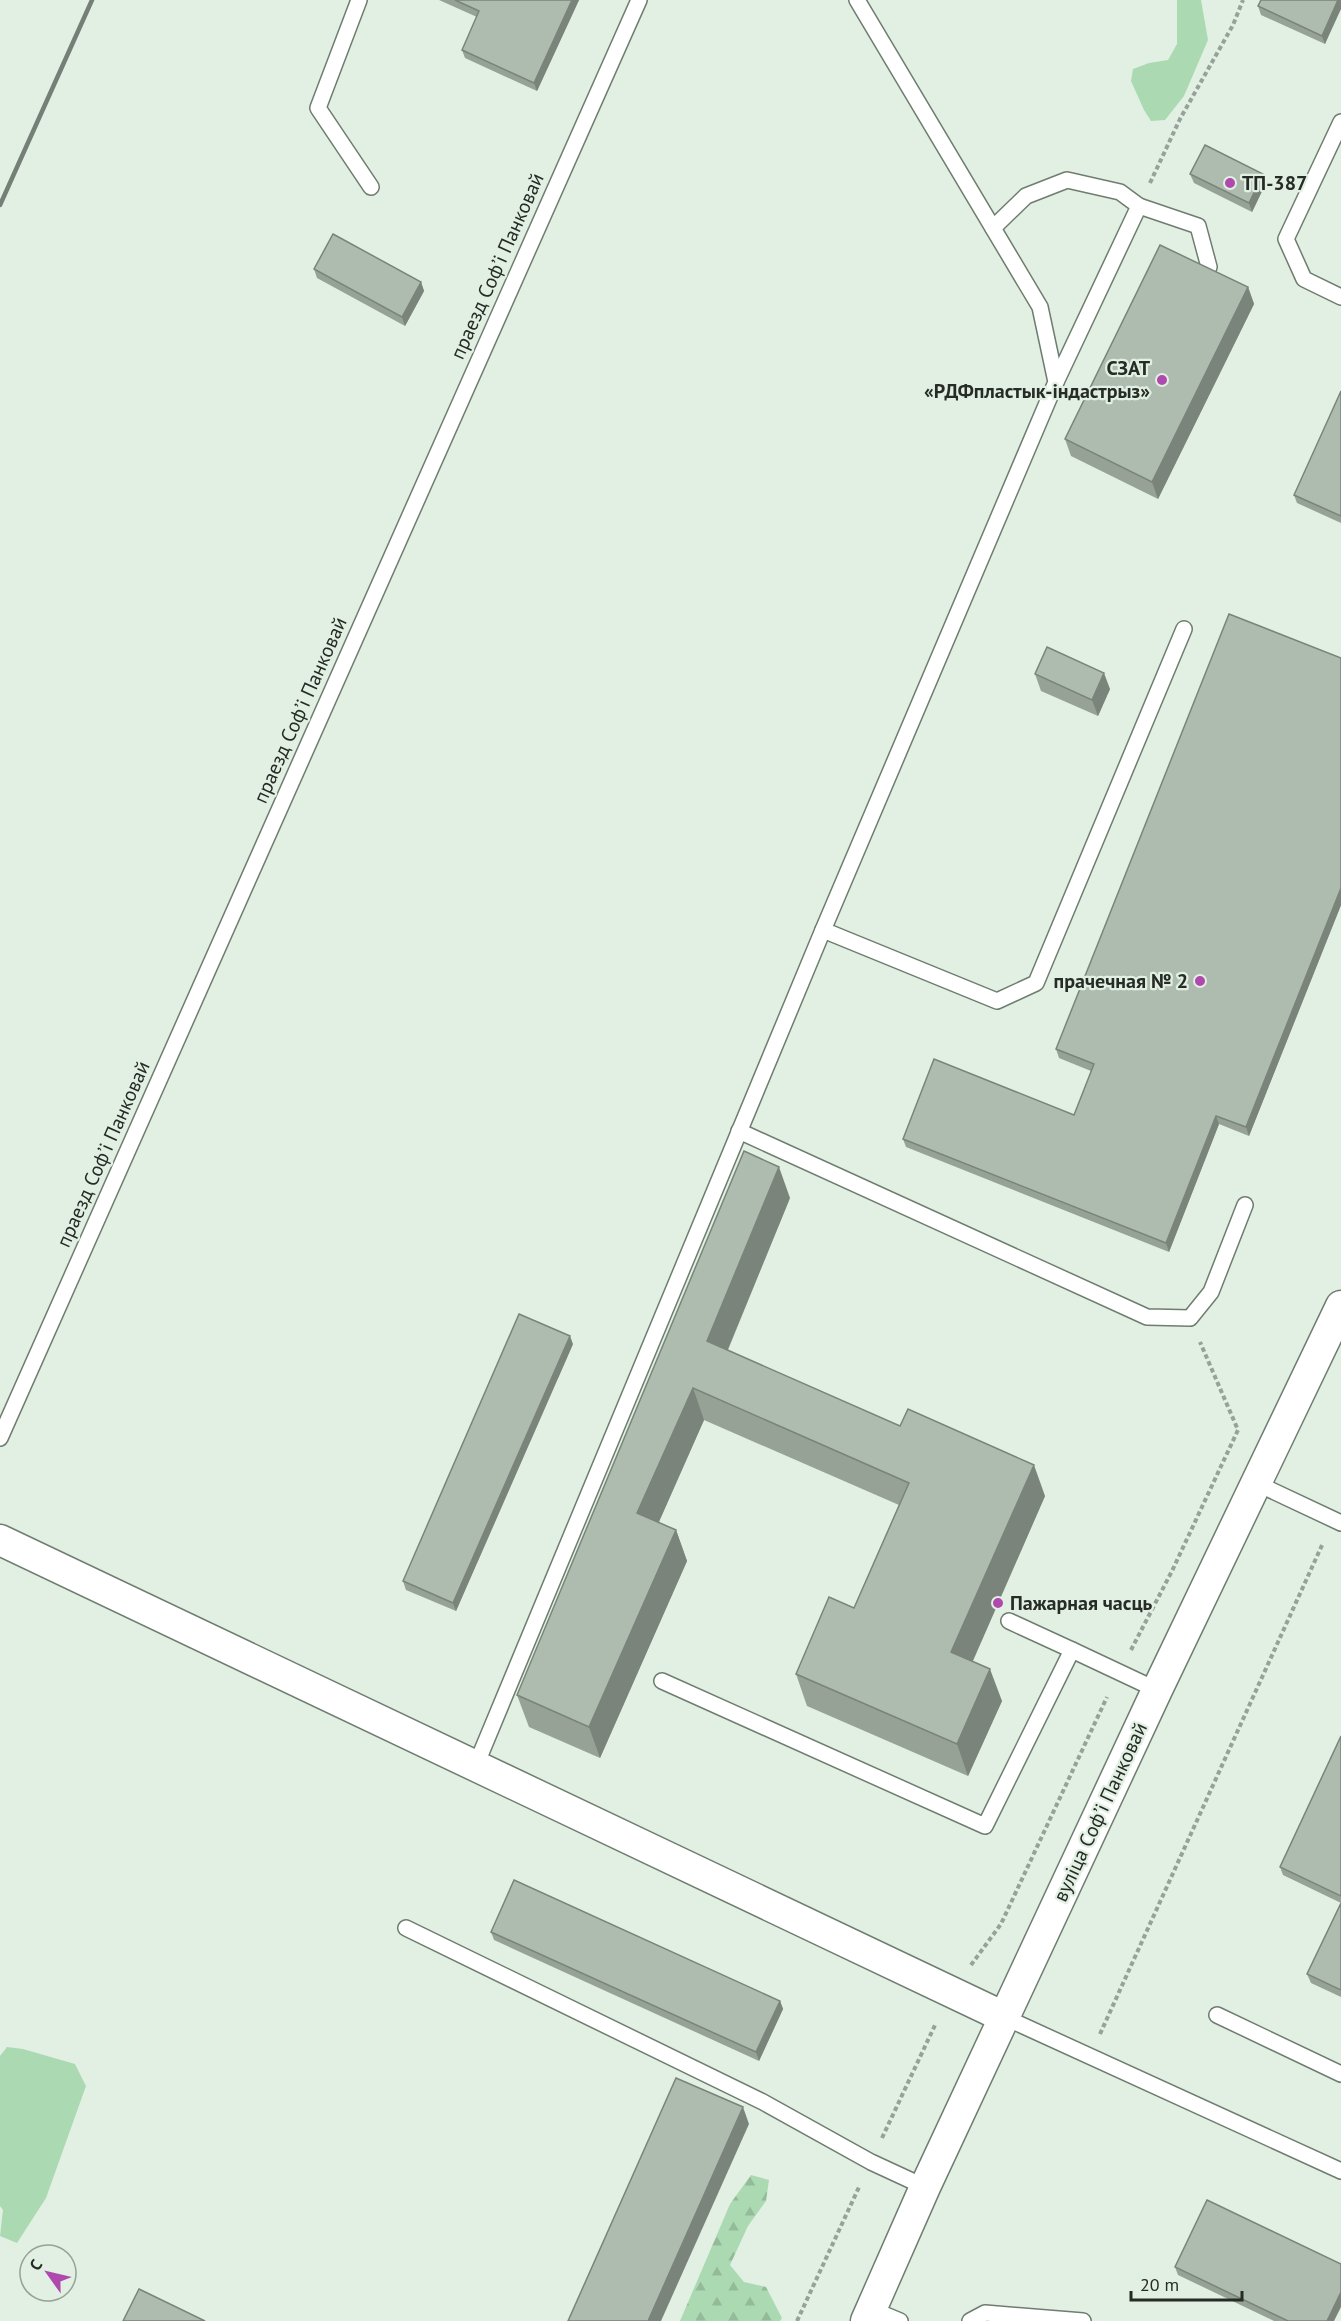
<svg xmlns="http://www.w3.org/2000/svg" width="1341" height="2321" font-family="'PT Sans',sans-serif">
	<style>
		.grass { fill: #abdab2 }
		.forest { fill: url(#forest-firs) }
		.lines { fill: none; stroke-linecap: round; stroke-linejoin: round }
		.lane-casing { stroke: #6f7d71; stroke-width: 18 }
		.street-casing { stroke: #6f7d71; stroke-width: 33 }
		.path { stroke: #96a197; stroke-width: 4; stroke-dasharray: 4.5 3; stroke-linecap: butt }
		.lane { stroke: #fff; stroke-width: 15 }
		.street { stroke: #fff; stroke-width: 30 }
		.rail { stroke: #767f77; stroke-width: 4.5 }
		.wall { fill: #96a296 }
		.shaded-wall { fill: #7a847a }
		.building { fill: #aebcaf; stroke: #7a847a; stroke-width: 1.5 }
		.poi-dot { fill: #b049ad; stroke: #e1f0e3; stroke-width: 2 }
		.labels { text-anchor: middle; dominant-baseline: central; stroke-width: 4.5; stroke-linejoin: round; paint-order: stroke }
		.poi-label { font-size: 20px; font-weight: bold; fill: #262b26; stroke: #e1f0e3; text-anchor: start }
		.street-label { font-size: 20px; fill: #262b26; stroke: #e1f0e3 }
	</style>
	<defs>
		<pattern id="forest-firs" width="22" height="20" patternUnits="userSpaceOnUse" patternTransform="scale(1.5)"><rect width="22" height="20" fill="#abdab2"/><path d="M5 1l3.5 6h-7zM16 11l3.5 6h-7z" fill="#93bb99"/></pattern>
	</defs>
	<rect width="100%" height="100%" fill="#e1f0e3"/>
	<g class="grass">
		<polygon points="1177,0 1201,0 1208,40 1184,96 1165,120 1151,121 1144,110 1131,81 1133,69 1149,63 1168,60 1177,44"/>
		<polygon points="7,2047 23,2049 75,2064 86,2086 46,2198 17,2243 0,2236 3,2210 0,2206 0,2056"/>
	</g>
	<polygon class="forest" points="751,2175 769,2180 766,2201 748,2226 730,2265 744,2282 766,2287 782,2318 780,2321 680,2321 730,2204"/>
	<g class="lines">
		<defs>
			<g id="lane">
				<polyline points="359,0 318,108 371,187"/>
				<polyline points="1341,122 1286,239 1304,279 1341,297"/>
				<polyline points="1139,206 1198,226 1209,267"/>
				<polyline points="993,228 1026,196 1067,180 1120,192 1139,206 1056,382"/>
				<polyline points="823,930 997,1001 1036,983 1184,629"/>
				<polyline points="739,1131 1147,1317 1190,1318 1211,1292 1245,1205"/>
				<polyline points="0,1438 639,0"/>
				<polyline points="1256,1483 1341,1523"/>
				<polyline points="1009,1621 1072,1650"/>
				<polyline points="662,1681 985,1826 1072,1650 1157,1690"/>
				<polyline points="476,1765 823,930 1056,382 1040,307 857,0"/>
				<polyline points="406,1928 763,2102 871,2162 925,2187"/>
				<polyline points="1217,2015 1341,2074"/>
				<polyline points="1004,2017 1341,2171"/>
				<polyline points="871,2309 900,2321"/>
				<polyline points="970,2321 985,2313 1083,2321"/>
			</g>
			<g id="street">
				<polyline points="0,1540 1004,2017"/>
				<polyline points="866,2321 925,2187 1157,1690 1341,1306"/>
			</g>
		</defs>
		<use href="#lane" class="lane-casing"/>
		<use href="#street" class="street-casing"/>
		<g class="path">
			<polyline points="1150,183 1180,119 1233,25 1243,0"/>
			<polyline points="1131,1650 1172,1571 1238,1430 1200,1342"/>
			<polyline points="971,1965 1001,1924 1107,1697"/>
			<polyline points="1100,2034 1323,1543"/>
			<polyline points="882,2138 936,2023"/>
			<polyline points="797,2321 860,2185"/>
		</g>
		<use href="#lane" class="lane"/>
		<use href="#street" class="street"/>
		<polyline class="rail" points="0,205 92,0"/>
	</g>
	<g class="wall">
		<polygon points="439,0 579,0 537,91 465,58 462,50 477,17"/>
		<polygon points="1341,0 1325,44 1261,15 1258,6"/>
		<polygon points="1190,174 1266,183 1252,212 1194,183"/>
		<polygon points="314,269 421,282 424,291 405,326 317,278"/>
		<polygon points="1248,287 1254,304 1158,499 1071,456 1065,439"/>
		<polygon points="1341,391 1341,523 1297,503 1294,495"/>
		<polygon points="1341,658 1341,905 1249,1136 1219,1124 1169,1252 906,1147 903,1139 1074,1115 1091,1071 1059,1058 1056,1049"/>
		<polygon points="1035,674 1110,689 1098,716 1041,691"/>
		<polygon points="790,1198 728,1350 1045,1496 973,1661 1002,1701 968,1776 807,1706 796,1674 854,1608 899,1505 704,1420 659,1522 676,1530 687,1561 600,1758 529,1727 517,1695"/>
		<polygon points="573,1344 456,1611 406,1590 403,1581"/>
		<polygon points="1341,1736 1341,1903 1283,1875 1280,1867"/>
		<polygon points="1341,1903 1341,1997 1311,1983 1307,1974"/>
		<polygon points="491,1932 780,2001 783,2009 759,2061 494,1940"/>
		<polygon points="1175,2267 1334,2321 1274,2321 1178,2275"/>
	</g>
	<g class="shaded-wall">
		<polygon points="572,0 579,0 537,91 534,83"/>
		<polygon points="1338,0 1341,0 1341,9 1325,44 1322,36"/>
		<polygon points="1263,174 1266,183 1252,212 1249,203"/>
		<polygon points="421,282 424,291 405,326 402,317"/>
		<polygon points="1248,287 1254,304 1158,499 1152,482"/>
		<polygon points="1104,673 1110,689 1098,716 1092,700"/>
		<polygon points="1341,888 1341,905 1249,1136 1246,1127"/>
		<polygon points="1216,1116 1219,1124 1169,1252 1166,1243"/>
		<polygon points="779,1167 790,1198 718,1373 707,1341"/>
		<polygon points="570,1336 573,1344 456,1611 453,1603"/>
		<polygon points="693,1388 704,1420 649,1544 637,1513"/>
		<polygon points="1034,1465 1045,1496 963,1683 951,1652"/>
		<polygon points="676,1530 687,1561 600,1758 589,1727"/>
		<polygon points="990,1669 1002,1701 968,1776 957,1744"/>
		<polygon points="780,2001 783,2009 759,2061 756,2052"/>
		<polygon points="743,2107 749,2124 661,2321 648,2321"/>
		<polygon points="1341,2292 1341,2307 1334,2321 1327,2321"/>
	</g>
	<g class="building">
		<polygon points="455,0 572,0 534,83 462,50 479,11"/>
		<polygon points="1261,0 1338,0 1322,36 1258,6"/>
		<polygon points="1205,145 1263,174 1249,203 1190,174"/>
		<polygon points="333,234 421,282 402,317 314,269"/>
		<polygon points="1160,245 1248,287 1152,482 1065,439"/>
		<polygon points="1341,391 1341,516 1294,495"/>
		<polygon points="1229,614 1341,658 1341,888 1246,1127 1216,1116 1166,1243 903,1139 934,1059 1074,1115 1094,1064 1056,1049"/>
		<polygon points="1047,647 1104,673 1092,700 1035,674"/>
		<polygon points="744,1151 779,1167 707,1341 900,1426 908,1409 1034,1465 951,1652 990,1669 957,1744 796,1674 829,1597 854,1608 909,1483 693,1388 637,1513 676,1530 589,1727 517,1695"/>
		<polygon points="519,1314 570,1336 453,1603 403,1581"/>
		<polygon points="1341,1736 1341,1896 1280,1867"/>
		<polygon points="514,1880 780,2001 756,2052 491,1932"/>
		<polygon points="1341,1903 1341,1990 1307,1974"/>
		<polygon points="676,2078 743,2107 648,2321 568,2321"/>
		<polygon points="1207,2200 1341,2264 1341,2292 1327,2321 1288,2321 1175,2267"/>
		<polygon points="139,2289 205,2321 123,2321"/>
	</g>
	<g class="poi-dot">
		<circle cx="1230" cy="183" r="6"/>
		<circle cx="1162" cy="380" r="6"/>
		<circle cx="1200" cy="981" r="6"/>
		<circle cx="998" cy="1603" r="6"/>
	</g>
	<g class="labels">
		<g class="poi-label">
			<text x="1242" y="183">ТП-387</text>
			<text x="1150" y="368" text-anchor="end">СЗАТ<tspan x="1150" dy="23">«РДФпластык-індастрыз»</tspan></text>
			<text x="1188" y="981" text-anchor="end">прачечная № 2</text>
			<text x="1010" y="1603">Пажарная часць</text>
		</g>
		<g class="street-label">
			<text transform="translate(497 266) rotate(-66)">праезд Софʼі Панковай</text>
			<text transform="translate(300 710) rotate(-66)">праезд Софʼі Панковай</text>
			<text transform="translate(103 1154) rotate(-66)">праезд Софʼі Панковай</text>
			<text transform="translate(1100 1812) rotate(-65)">вуліца Софʼі Панковай</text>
		</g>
	</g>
	<g transform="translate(48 2273) rotate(304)"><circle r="28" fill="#e1f0e3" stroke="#96a197" stroke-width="1.5"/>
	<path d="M0-4.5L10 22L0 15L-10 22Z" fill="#b049ad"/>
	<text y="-9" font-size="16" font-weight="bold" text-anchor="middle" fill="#262b26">С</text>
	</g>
	<path d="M1131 2291v9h111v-9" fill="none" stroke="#262b26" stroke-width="3"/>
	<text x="1140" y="2291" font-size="18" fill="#262b26" stroke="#e1f0e3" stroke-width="4.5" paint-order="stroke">20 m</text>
</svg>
